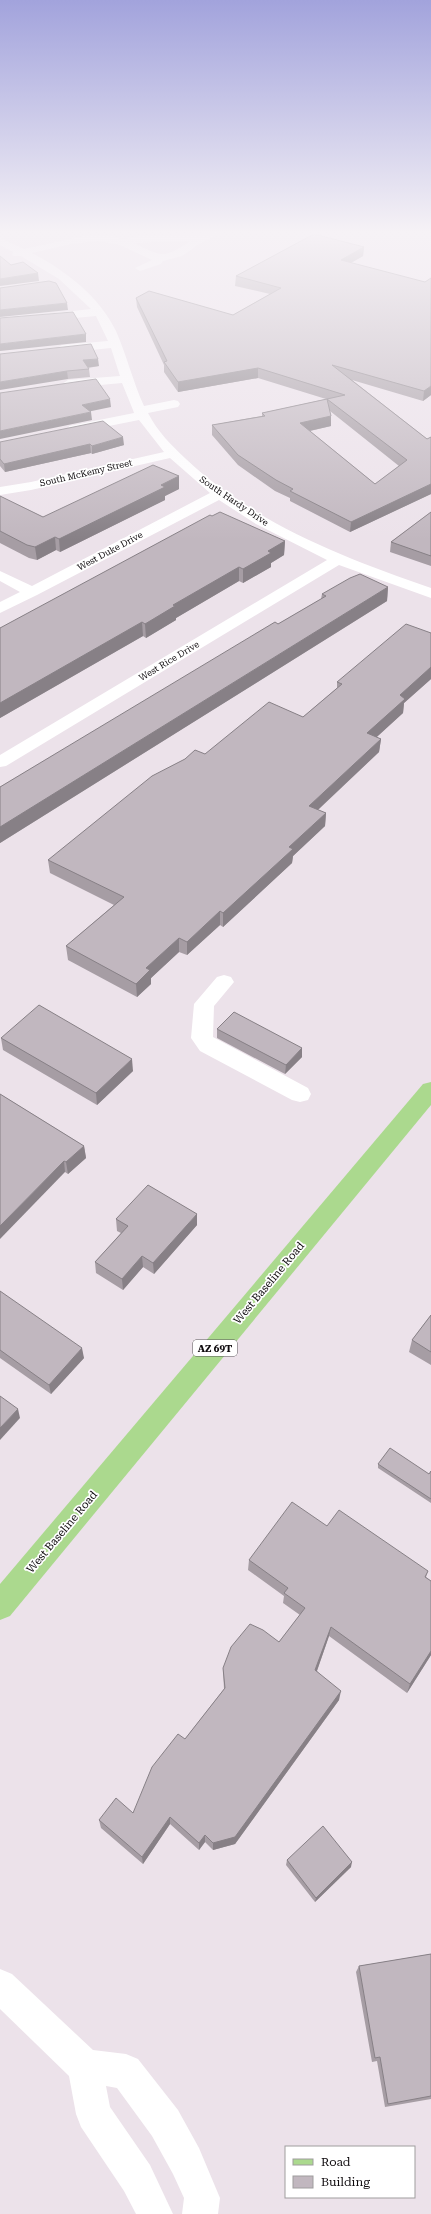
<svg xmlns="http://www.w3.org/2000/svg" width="431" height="2214" font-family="'Roboto Serif',serif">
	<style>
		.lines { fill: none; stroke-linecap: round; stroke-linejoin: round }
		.minor { fill: #fff; fill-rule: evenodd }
		.major { fill: #abd98e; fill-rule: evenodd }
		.wall { fill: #a69da4; fill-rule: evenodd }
		.shaded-wall { fill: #878086 }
		.building { fill: #c1b7bf; stroke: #878086 }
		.labels { text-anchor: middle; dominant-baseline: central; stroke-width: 3.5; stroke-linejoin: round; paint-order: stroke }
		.far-street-label { font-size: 9px; fill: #0e0a0d; stroke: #fff }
		.shield { fill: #fff; stroke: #565456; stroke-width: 1 }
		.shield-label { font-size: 10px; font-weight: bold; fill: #0e0a0d }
		.street-label { font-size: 11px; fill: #0e0a0d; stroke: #fff }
	</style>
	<rect width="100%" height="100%" fill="#ece2ea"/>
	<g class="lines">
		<g class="minor">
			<path d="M 213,230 L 227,230 L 199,244 L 182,256 L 163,261 L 161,264 L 140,271 L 135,268 L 152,260 L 120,245 L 98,241 L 71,244 L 32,253 C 66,271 99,296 116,331 C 127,356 133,382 144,406 L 174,400 L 178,401 L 180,404 L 178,407 L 148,413 C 157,431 172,446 186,459 C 255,524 344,558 431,588 L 431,598 L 339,565 L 6,766 L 0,767 L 0,755 L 327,560 L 256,524 L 219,500 L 37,595 L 0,613 L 0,602 L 20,592 L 0,581 L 0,571 L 32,586 L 210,493 L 170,458 L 31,490 L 0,495 L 0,487 L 31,482 L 164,452 L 139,420 L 74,433 L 69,432 L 68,429 L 69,426 L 134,413 L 133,410 L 122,383 L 68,388 L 62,384 L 68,380 L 120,376 L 111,348 L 62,353 L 56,349 L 62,345 L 108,341 L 96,316 L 0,325 L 0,319 L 91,309 L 59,279 L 21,256 L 13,256 L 12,254 L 13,252 L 0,245 L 0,238 L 24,249 L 85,236 L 112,236 L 124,240 L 138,236 L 205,234 ZM 190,241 C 164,259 162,257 134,243 Z"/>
			<polygon points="224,975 231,977 234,982 214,1006 213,1037 308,1088 311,1094 308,1100 300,1102 292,1100 200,1051 191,1038 194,1004 217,977"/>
			<polygon points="0,1969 12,1974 93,2050 126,2054 138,2059 178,2110 199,2148 220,2198 218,2214 182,2214 184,2198 173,2174 152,2136 117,2088 106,2086 110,2107 150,2165 173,2214 136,2214 124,2191 81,2127 76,2114 69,2076 0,2009"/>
		</g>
		<polygon class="major" points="431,1082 431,1105 10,1616 0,1620 0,1584 423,1084"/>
	</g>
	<g class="wall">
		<path d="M 364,247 L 363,256 L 351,263 L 431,395 L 423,401 L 352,380 L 427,439 L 431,437 L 431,494 L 350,532 L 290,501 L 290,498 L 275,491 L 238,465 L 212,435 L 212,425 L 262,416 L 262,413 L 326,399 L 258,378 L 178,392 L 164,372 L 164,365 L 137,307 L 136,298 L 233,315 L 270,294 L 235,286 L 236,276 ZM 330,411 L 399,466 L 375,484 L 310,431 L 331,426 Z"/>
		<polygon points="0,354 99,366 88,368 89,369 90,377 68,379"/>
		<polygon points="0,442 124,445 92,454 91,453 5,472 0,466"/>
		<polygon points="179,476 179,489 165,496 165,500 60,552 56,550 37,560 29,558 0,543 0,496 43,517"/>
		<polygon points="431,512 431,566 390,552 391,542"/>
		<polygon points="285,541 284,555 271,563 271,567 243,583 239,581 176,618 176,620 146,638 143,636 0,718 0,628"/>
		<polygon points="388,587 387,601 0,843 0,787 321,599 322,594"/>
		<polygon points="431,633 431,679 404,703 403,713 376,737 381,739 379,752 318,810 326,813 325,826 293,856 292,863 223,927 220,925 187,955 179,952 151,978 151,984 137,997 68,960 66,946 114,905 50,873 48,860 205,754 303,717 337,688 337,682"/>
		<polygon points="217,1029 302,1048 302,1057 285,1074 217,1038"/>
		<polygon points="1,1038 133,1071 97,1105 3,1050"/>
		<polygon points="0,1094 84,1146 86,1158 68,1174 65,1172"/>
		<polygon points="116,1219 197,1225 154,1274 143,1267 123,1290 96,1273 95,1262 121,1233 117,1231"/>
		<polygon points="0,1291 84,1358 51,1394 0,1358"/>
		<polygon points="431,1315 431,1365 409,1352 412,1340"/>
		<polygon points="378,1464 429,1474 431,1471 431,1503 378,1468"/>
		<polygon points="327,1526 428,1571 426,1577 431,1581 431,1655 407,1693 329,1636 317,1671 339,1700 235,1844 213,1850 205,1842 199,1850 170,1824 143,1864 101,1828 99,1820 133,1813 185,1739 224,1689 223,1668 279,1642 300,1615 283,1603 284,1596 248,1570 249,1560"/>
		<polygon points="287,1860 351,1867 315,1902 286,1865"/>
		<polygon points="431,1954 431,2099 385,2107 377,2061 372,2062 356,1972 359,1966"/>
	</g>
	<g class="shaded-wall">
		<polygon points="364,247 363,256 340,269 341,260"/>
		<polygon points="38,273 39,281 0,286 0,279"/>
		<polygon points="67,303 68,310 0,317 0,310"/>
		<polygon points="86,334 86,342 0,351 0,344"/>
		<polygon points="98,359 99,366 83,368 83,360"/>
		<polygon points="258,368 258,378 178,392 178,382"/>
		<polygon points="67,371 68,379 0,390 0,382"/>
		<polygon points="431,386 431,395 423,401 424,391"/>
		<polygon points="110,399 111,407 82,413 82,405"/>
		<polygon points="91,412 92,420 0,439 0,431"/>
		<polygon points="331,416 331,426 300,433 300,423"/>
		<polygon points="123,437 124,445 92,454 92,446"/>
		<polygon points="90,444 91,453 5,472 4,464"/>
		<polygon points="179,476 179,489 165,496 165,500 60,552 59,539"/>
		<polygon points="431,484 431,494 350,532 351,522"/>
		<polygon points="55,537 56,550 37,560 35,547"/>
		<polygon points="285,541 284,555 271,563 271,567 243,583 243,569 268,551"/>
		<polygon points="239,567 239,581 176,618 176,620 146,638 145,624 173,605"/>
		<polygon points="388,587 387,601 0,843 0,827"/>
		<polygon points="142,622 143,636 0,718 0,703"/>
		<polygon points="431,667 431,679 404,703 403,713 366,747 367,733 400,695"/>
		<polygon points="381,739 379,752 308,819 309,806"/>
		<polygon points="326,813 325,826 293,856 292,863 223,927 223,913 289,847"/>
		<polygon points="220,911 220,925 187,955 187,942"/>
		<polygon points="179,938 179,952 151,978 151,984 137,997 136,984 146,968"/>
		<polygon points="302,1048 302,1057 285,1074 286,1065"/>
		<polygon points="132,1059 133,1071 97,1105 96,1093"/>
		<polygon points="84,1146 86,1158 68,1174 66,1162"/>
		<polygon points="64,1161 65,1172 0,1239 0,1226"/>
		<polygon points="197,1214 197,1225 154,1274 153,1263"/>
		<polygon points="142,1256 143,1267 123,1290 122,1279"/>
		<polygon points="82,1348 84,1358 51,1394 49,1385"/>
		<polygon points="18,1409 20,1418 0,1440 0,1428"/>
		<polygon points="331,1627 329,1636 314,1679 315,1670"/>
		<polygon points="431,1651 431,1655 407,1693 410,1684"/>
		<polygon points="341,1691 339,1700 235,1844 213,1850 213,1843"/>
		<polygon points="170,1817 170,1824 143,1864 142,1857"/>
		<polygon points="205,1835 205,1842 199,1850 199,1843"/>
		<polygon points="352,1862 351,1867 315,1902 316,1898"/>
	</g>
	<g class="building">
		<polygon points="314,234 364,247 341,260 425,282 431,278 431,386 424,391 332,365 427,439 431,437 431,484 351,522 290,491 293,489 276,480 238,455 212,425 265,416 262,413 327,399 331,416 300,423 375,484 407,460 327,399 345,395 258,368 178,382 164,362 167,361 136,298 149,291 233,315 281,288 236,276"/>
		<polygon points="0,256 11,265 23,262 38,273 0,279"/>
		<polygon points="49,281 56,283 67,303 0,310 0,288"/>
		<polygon points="73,312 86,334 0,344 0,318"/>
		<polygon points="91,344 98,359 83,360 89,369 67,371 0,382 0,354"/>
		<polygon points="96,379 110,399 82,405 91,412 0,431 0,393"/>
		<polygon points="103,421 123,437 92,446 90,444 4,464 0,459 0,442"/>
		<polygon points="153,465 179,476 161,485 165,487 59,539 55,537 35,547 27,545 0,531 0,496 43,517"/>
		<polygon points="220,512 285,541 268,551 271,553 243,569 239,567 173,605 175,606 145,624 142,622 0,703 0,628 210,515 212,516"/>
		<polygon points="431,512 431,556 391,542"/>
		<polygon points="360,574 388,587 0,827 0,787 275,622 278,624 326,596 322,594 350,578"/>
		<polygon points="406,624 431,633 431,667 400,695 405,699 367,733 381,739 309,806 326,813 289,847 293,849 223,913 220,911 187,942 179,938 146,968 150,970 136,984 66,946 124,897 48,860 152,776 185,759 195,750 205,754 269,702 303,717 342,684 337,682"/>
		<polygon points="39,1005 132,1059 96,1093 1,1038"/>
		<polygon points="234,1012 302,1048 286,1065 217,1029"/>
		<polygon points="0,1094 84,1146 66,1162 64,1161 0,1226"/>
		<polygon points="148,1185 197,1214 153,1263 142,1256 122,1279 95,1262 128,1226 116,1219"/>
		<polygon points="0,1291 82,1348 49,1385 0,1350"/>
		<polygon points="431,1315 431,1352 412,1340"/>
		<polygon points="0,1396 18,1409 0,1428"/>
		<polygon points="390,1448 429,1474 431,1471 431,1499 378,1464"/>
		<polygon points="292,1502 327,1526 339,1510 428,1571 425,1577 431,1581 431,1651 410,1684 331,1627 315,1670 341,1691 235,1837 213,1843 205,1835 199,1843 170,1817 142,1857 99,1820 116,1798 133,1813 152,1767 178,1734 185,1739 225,1688 223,1668 231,1647 250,1624 263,1630 279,1642 305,1608 284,1593 288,1588 249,1560"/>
		<polygon points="323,1826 352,1862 316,1898 287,1860"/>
		<polygon points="431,1954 431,2096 388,2104 380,2057 375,2058 359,1966"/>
	</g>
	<linearGradient id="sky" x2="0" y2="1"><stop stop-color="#a2a3dc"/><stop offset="0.43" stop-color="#f6f2f6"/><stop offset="1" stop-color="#f6f2f6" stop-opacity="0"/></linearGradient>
	<rect width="431" height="540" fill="url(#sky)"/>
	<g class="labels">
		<g class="far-street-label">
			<text transform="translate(86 473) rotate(-13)">South McKemy Street</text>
			<text transform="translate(234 501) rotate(34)">South Hardy Drive</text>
			<text transform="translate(110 551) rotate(-28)">West Duke Drive</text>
			<text transform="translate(169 661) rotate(-31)">West Rice Drive</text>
		</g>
		<rect class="shield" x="193" y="1340" width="44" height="16" rx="3"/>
		<g class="shield-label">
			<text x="215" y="1348">AZ 69T</text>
		</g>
		<g class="street-label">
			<text transform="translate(269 1283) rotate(-50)">West Baseline Road</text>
			<text transform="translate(62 1532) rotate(-50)">West Baseline Road</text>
		</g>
	</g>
	<rect x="285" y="2146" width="130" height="52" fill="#ffffff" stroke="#9f9d9e"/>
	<rect x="293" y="2159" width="20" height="6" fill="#abd98e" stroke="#9f9d9e"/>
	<text x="321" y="2166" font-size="12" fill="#0e0a0d">Road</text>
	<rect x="293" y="2176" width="20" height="12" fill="#c1b7bf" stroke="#9f9d9e"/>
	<text x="321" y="2186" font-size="12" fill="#0e0a0d">Building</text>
</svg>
